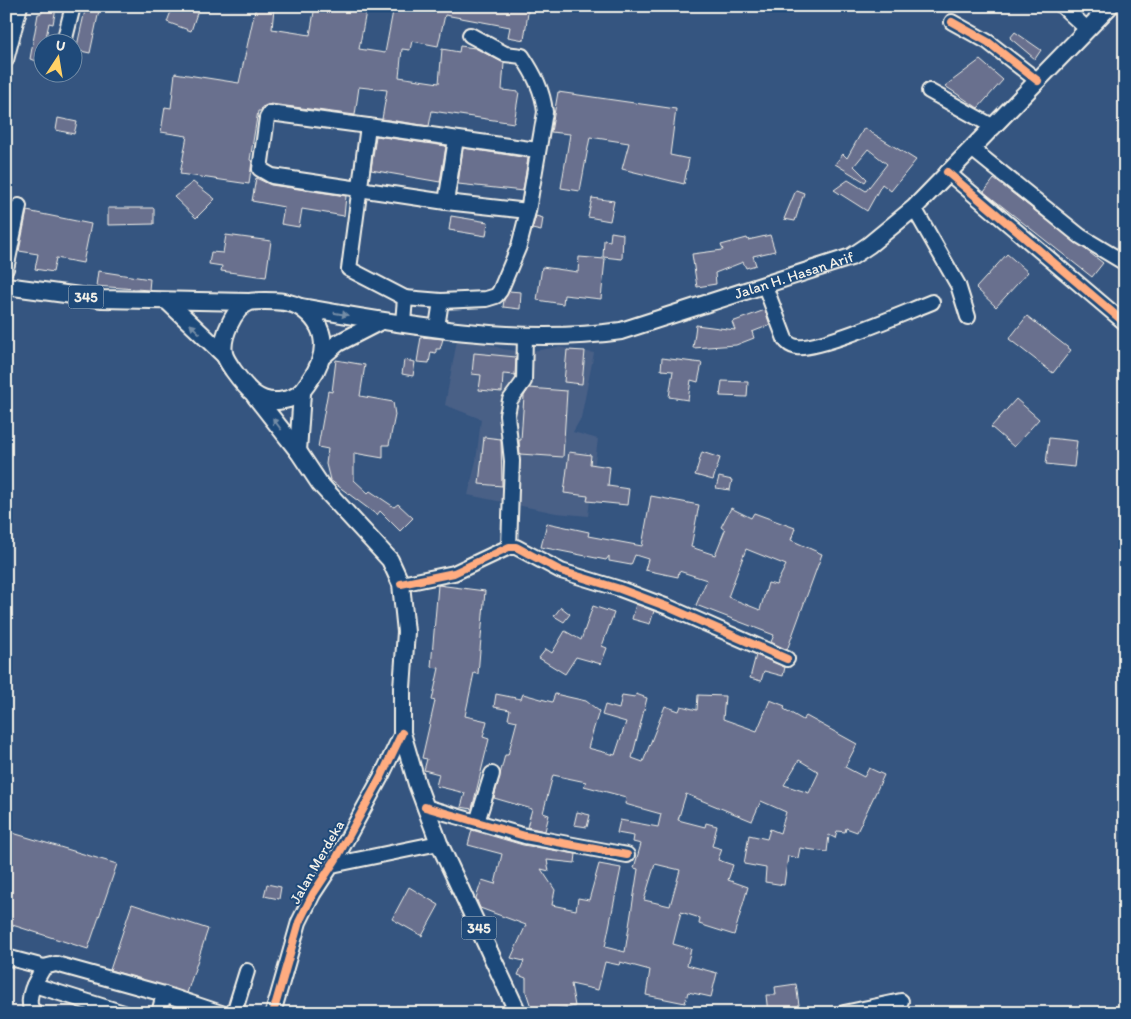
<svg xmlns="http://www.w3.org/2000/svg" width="1131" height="1019" font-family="Itim,sans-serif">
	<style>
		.built { fill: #486086 }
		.building { fill: #69708e; stroke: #f4f1e8; fill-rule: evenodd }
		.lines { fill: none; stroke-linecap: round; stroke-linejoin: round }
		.minor-casing { stroke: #f4f1e8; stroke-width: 18 }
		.major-casing { stroke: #f4f1e8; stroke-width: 20 }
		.minor { stroke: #1f4a7a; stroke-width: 14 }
		.major { stroke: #1f4a7a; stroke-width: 16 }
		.cycleway-casing { stroke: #1f4a7a; stroke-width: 11 }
		.cycleway { stroke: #ffac80; stroke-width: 8 }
		.oneway { fill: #748da6 }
		.labels { text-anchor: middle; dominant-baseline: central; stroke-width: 4; stroke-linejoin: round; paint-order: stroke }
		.shield { fill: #1f4a7a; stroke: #b4bfc7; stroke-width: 1 }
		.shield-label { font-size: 14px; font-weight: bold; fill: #f4f1e8 }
		.street-label { font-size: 15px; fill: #f4f1e8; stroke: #1f4a7a }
	</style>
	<rect width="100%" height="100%" fill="#355580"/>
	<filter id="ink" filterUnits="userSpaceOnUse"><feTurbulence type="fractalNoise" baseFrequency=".02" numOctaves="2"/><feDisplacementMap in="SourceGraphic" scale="10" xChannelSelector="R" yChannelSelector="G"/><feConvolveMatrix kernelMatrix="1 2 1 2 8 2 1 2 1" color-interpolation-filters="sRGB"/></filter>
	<g filter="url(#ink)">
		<polygon class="built" points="458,335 503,349 526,352 558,347 594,353 581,418 573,432 598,439 588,516 556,513 468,495 476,461 481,419 445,405"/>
		<g class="building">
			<polygon points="43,6 56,8 53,24 49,23 45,42 42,42 41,62 30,59 38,14 42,13"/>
			<polygon points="86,6 100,6 90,53 76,50"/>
			<polygon points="173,6 197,13 191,31 167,22"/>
			<polygon points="256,6 274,8 272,29 310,35 315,6 367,6 359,49 385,53 394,6 420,8 420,6 529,6 524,40 508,37 510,27 445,15 438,46 412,41 410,50 402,49 399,77 439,83 442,49 459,52 460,46 475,48 504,63 502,90 519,92 514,123 432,111 429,126 382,119 387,90 359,87 355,115 271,104 262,107 261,111 258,111 250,160 252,161 249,184 180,174 187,136 161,132 165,107 171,108 175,73 239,83"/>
			<polygon points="1015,32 1041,50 1035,59 1010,38"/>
			<polygon points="980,60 1003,80 978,108 945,86"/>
			<polygon points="558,92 676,109 670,155 689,159 684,184 622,169 629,143 590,137 580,191 561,188 570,134 551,132"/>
			<polygon points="58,118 77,122 74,134 56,130"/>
			<polygon points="864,128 916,160 891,191 882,184 867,211 834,190 848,180 866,191 887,164 868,149 854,166 867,179 865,182 835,164 843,154 847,158"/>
			<polygon points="376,136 446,146 440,182 371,170"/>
			<polygon points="463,148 528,158 523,191 458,184"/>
			<polygon points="256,178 271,185 346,196 344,216 302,209 299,227 281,224 284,207 252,201"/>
			<polygon points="994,179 1103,263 1092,277 984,192"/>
			<polygon points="193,182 215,199 196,218 174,197"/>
			<polygon points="796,190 804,193 795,221 784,219"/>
			<polygon points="592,198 614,201 610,221 588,217"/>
			<polygon points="108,208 154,208 154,224 108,225"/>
			<polygon points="27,211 91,224 83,263 56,258 53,272 35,269 38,254 19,251"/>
			<polygon points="451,216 488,222 486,236 449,230"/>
			<polygon points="536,216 543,218 541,231 532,229"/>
			<polygon points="611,232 623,234 622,259 603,257 604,240 610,241"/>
			<polygon points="226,235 271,241 266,277 221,271 222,266 209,264 211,252 223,253"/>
			<polygon points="770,235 775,251 753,256 756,265 746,268 743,262 715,273 716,284 697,287 692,254 723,250 721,245 747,238 748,240"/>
			<polygon points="1007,254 1028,272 996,307 976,288"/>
			<polygon points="579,257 605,259 601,299 564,295 563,304 537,300 542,267 578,272"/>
			<polygon points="98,271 150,279 149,290 96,286"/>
			<polygon points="509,291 521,292 520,309 503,307 504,300"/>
			<polygon points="765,310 770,325 752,332 754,338 736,345 693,348 696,325 735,330 732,322"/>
			<polygon points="1027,316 1071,350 1053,373 1009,339"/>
			<polygon points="421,337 443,339 440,349 436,349 436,353 431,352 429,363 417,362"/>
			<polygon points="567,350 585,351 582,384 564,382"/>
			<polygon points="474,353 516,357 515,375 503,374 502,392 479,390 481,375 472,374"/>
			<polygon points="662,358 702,363 698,382 691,380 688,400 669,397 673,371 661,370"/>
			<polygon points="336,360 365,365 360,396 393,402 395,415 389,445 383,445 383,458 354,453 354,480 368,493 370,491 394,507 398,504 413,518 400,531 380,511 377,515 330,480 326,464 328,449 318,447 328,391 332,392"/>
			<polygon points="404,360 415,362 413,376 402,374"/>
			<polygon points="722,381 748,382 747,397 720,396"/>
			<polygon points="529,388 567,391 563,457 520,454 519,440 521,440 524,396"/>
			<polygon points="1016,399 1039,419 1014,447 991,427"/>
			<polygon points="484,437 501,439 502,486 479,484"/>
			<polygon points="1049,438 1077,441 1074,467 1046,464"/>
			<polygon points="569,452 591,455 590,464 610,467 608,486 629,489 627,505 587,501 588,496 564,493"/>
			<polygon points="702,452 720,458 713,480 695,475"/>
			<polygon points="719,477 732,480 730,490 716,488"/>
			<path d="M 651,496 L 699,505 L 691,547 L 715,555 L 725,530 L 721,527 L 731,508 L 751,518 L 754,513 L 795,528 L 791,540 L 822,554 L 787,650 L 771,642 L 774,635 L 696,605 L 707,580 L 679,571 L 678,577 L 645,570 L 648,559 L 635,555 L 631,565 L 609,561 L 609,556 L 606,560 L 541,547 L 547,523 L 589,532 L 588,536 L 642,546 ZM 746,549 L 786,565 L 776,585 L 768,583 L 760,610 L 728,597 Z"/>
			<polygon points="438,585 485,591 478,674 474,673 465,716 487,721 483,737 489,739 472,809 461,807 465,793 436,786 439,774 424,770 427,759 422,758 435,701 432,700 439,668 431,667"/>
			<polygon points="636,604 654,611 650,624 632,619"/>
			<polygon points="593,606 614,613 602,646 607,648 601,664 576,657 565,674 539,658 546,649 552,653 565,631 581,640"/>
			<polygon points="561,607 570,614 564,622 554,616"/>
			<polygon points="756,655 785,667 783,676 764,671 761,681 750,678"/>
			<path d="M 496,694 L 521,699 L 523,694 L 552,702 L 555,694 L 586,701 L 599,711 L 588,748 L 615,755 L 626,722 L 602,715 L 605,705 L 619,709 L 622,695 L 635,697 L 636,694 L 647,698 L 632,758 L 643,762 L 665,706 L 679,711 L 681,706 L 697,710 L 698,695 L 725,696 L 723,719 L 757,731 L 770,700 L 785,706 L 784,709 L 803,720 L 806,716 L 857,744 L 845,767 L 864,777 L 869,768 L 884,775 L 857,832 L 846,828 L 845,832 L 837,831 L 835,838 L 829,835 L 827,852 L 800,848 L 798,858 L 788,856 L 784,885 L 765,882 L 766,868 L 744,864 L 749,835 L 767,839 L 770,829 L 780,833 L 786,812 L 761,801 L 752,821 L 686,794 L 678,820 L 705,827 L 706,823 L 717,826 L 712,846 L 722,849 L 718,860 L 733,865 L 728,880 L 748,887 L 734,935 L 699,924 L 700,918 L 681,912 L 673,944 L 691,949 L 687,965 L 717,973 L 711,997 L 688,992 L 685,1003 L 646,995 L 650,970 L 620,962 L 619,965 L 605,962 L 598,990 L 571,984 L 575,1006 L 549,1011 L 548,1008 L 533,1013 L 526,992 L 526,978 L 518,975 L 524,961 L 511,958 L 526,925 L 480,908 L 476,898 L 482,880 L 495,884 L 502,854 L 468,845 L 472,830 L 523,845 L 576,854 L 575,863 L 547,860 L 549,871 L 541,869 L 555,890 L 552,905 L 576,910 L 578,898 L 589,900 L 599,864 L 621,868 L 605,947 L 625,952 L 638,869 L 634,868 L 641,844 L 633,842 L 634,836 L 617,833 L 620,820 L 658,827 L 661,814 L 625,804 L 626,797 L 584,786 L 586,782 L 553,775 L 543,813 L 549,815 L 545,831 L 527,827 L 532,809 L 494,798 L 505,755 L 508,755 L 517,721 L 508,719 L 510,710 L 494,707 ZM 799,760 L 819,772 L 809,793 L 784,785 ZM 655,864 L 680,870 L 670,906 L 644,900 Z"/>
			<polygon points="577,812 590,815 587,827 574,825"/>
			<polygon points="6,831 117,864 88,949 6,923"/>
			<polygon points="267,884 281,887 279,899 264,896"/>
			<polygon points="409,887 439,905 422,936 392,919"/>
			<polygon points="132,904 208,929 187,993 110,970"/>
			<polygon points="796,984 800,1012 768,1013 766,995 776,995 775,987"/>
		</g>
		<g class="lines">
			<defs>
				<g id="minor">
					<polyline points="1062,6 1087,29"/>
					<polyline points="952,22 988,42 1038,81"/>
					<path d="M 470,35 L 505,54 L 522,56 C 534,74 543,91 545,112 L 528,211 L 519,246 L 500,291 L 496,296 L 486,299 L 441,301 L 405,298 L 349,269 L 368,126 L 537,150"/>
					<polyline points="64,42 73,6"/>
					<polyline points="6,60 20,6"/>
					<polyline points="929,91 994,127"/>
					<polyline points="368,126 270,113 267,118 260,169 272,176 446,202 456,139"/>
					<polyline points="972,149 1080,236 1125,263"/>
					<polyline points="947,172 1125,323"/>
					<polyline points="446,202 528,211"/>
					<polyline points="914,208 958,285 968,317"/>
					<polyline points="6,269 19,206"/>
					<path d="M 765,286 L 785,339 C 788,344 791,346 797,347 C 820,350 906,312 932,302"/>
					<polyline points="403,323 405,298"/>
					<polyline points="437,327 441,301"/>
					<polyline points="509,547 512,461 507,415 510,400 524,381 525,336"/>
					<polyline points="401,584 454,573 509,547 516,547 561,571 620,589 668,607 787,659"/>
					<polyline points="425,807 525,836 627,855"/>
					<polyline points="477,822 492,774"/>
					<polyline points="332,865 439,843"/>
					<polyline points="6,957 44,967 56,964 164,994"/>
					<polyline points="34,985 124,1013"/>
					<path d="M 37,1013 L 31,1009 C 26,995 37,979 44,967"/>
					<polyline points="159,1013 164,994 221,1013"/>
					<polyline points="234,1013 247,971"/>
					<polyline points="273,1013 299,922 313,894 336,859 382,775 402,733"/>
					<polyline points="844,1013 901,1001"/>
				</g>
				<g id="major">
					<polyline points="6,286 102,299 248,302"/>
					<polyline points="167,301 224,355"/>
					<path d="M 265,301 C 276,301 291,301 301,308 C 329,327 328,355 310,380 C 303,391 297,398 284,400 C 259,406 246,388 233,370 C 230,365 225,359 224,353 C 221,338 234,307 250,302 C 254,301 260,301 265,301 Z"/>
					<path id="s1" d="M 301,307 C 403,325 518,346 621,331 L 851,257 L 869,245 L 914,208 L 1110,6"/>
					<polyline points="323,356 338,343 381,321"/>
					<polyline points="255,396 298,451 320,484 390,560 401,584 406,632 402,688 402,733 417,784 439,843 518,1013"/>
					<polyline points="298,451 302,393"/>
				</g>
			</defs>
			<use href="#minor" class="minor-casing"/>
			<use href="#major" class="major-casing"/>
			<use href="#minor" class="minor"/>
			<use href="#major" class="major"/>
			<defs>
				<g id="cycleway">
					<polyline points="952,22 988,42 1038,81"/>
					<polyline points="947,172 1125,323"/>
					<polyline points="401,584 454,573 509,547 516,547 561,571 620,589 668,607 787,659"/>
					<polyline points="425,807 525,836 627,855"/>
					<polyline points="273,1013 299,922 313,894 336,859 382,775 402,733"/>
				</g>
			</defs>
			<use href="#cycleway" class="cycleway-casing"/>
			<use href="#cycleway" class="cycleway"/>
		</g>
		<defs><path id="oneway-solid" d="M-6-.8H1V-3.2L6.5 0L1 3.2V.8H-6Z" transform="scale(1.25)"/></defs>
		<g class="oneway">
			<use href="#oneway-solid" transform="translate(341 314) rotate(10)"/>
			<use href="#oneway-solid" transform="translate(195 329) rotate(-136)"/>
			<use href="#oneway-solid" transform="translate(277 424) rotate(-127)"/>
		</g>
	</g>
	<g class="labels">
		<g class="shield">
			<rect x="68.5" y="285.5" width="35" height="23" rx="4"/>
			<rect x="461.5" y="916.5" width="35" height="23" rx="4"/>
		</g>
		<g class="shield-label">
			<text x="86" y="297">345</text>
			<text x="479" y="928">345</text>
		</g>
		<g class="street-label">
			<text stroke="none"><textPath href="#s1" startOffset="504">Jalan H. Hasan Arif</textPath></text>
			<text transform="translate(317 862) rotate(-60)">Jalan Merdeka</text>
		</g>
	</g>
	<rect width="1131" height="1019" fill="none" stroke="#1f4a7a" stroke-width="25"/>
	<rect x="12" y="12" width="1106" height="994" fill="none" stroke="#f4f1e8" stroke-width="2" filter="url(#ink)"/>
	<g transform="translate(58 58) rotate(12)"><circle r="24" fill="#1f4a7a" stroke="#748da6"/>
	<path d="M0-4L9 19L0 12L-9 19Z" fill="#ffd166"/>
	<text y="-8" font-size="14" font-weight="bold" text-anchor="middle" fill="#f4f1e8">U</text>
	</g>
</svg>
